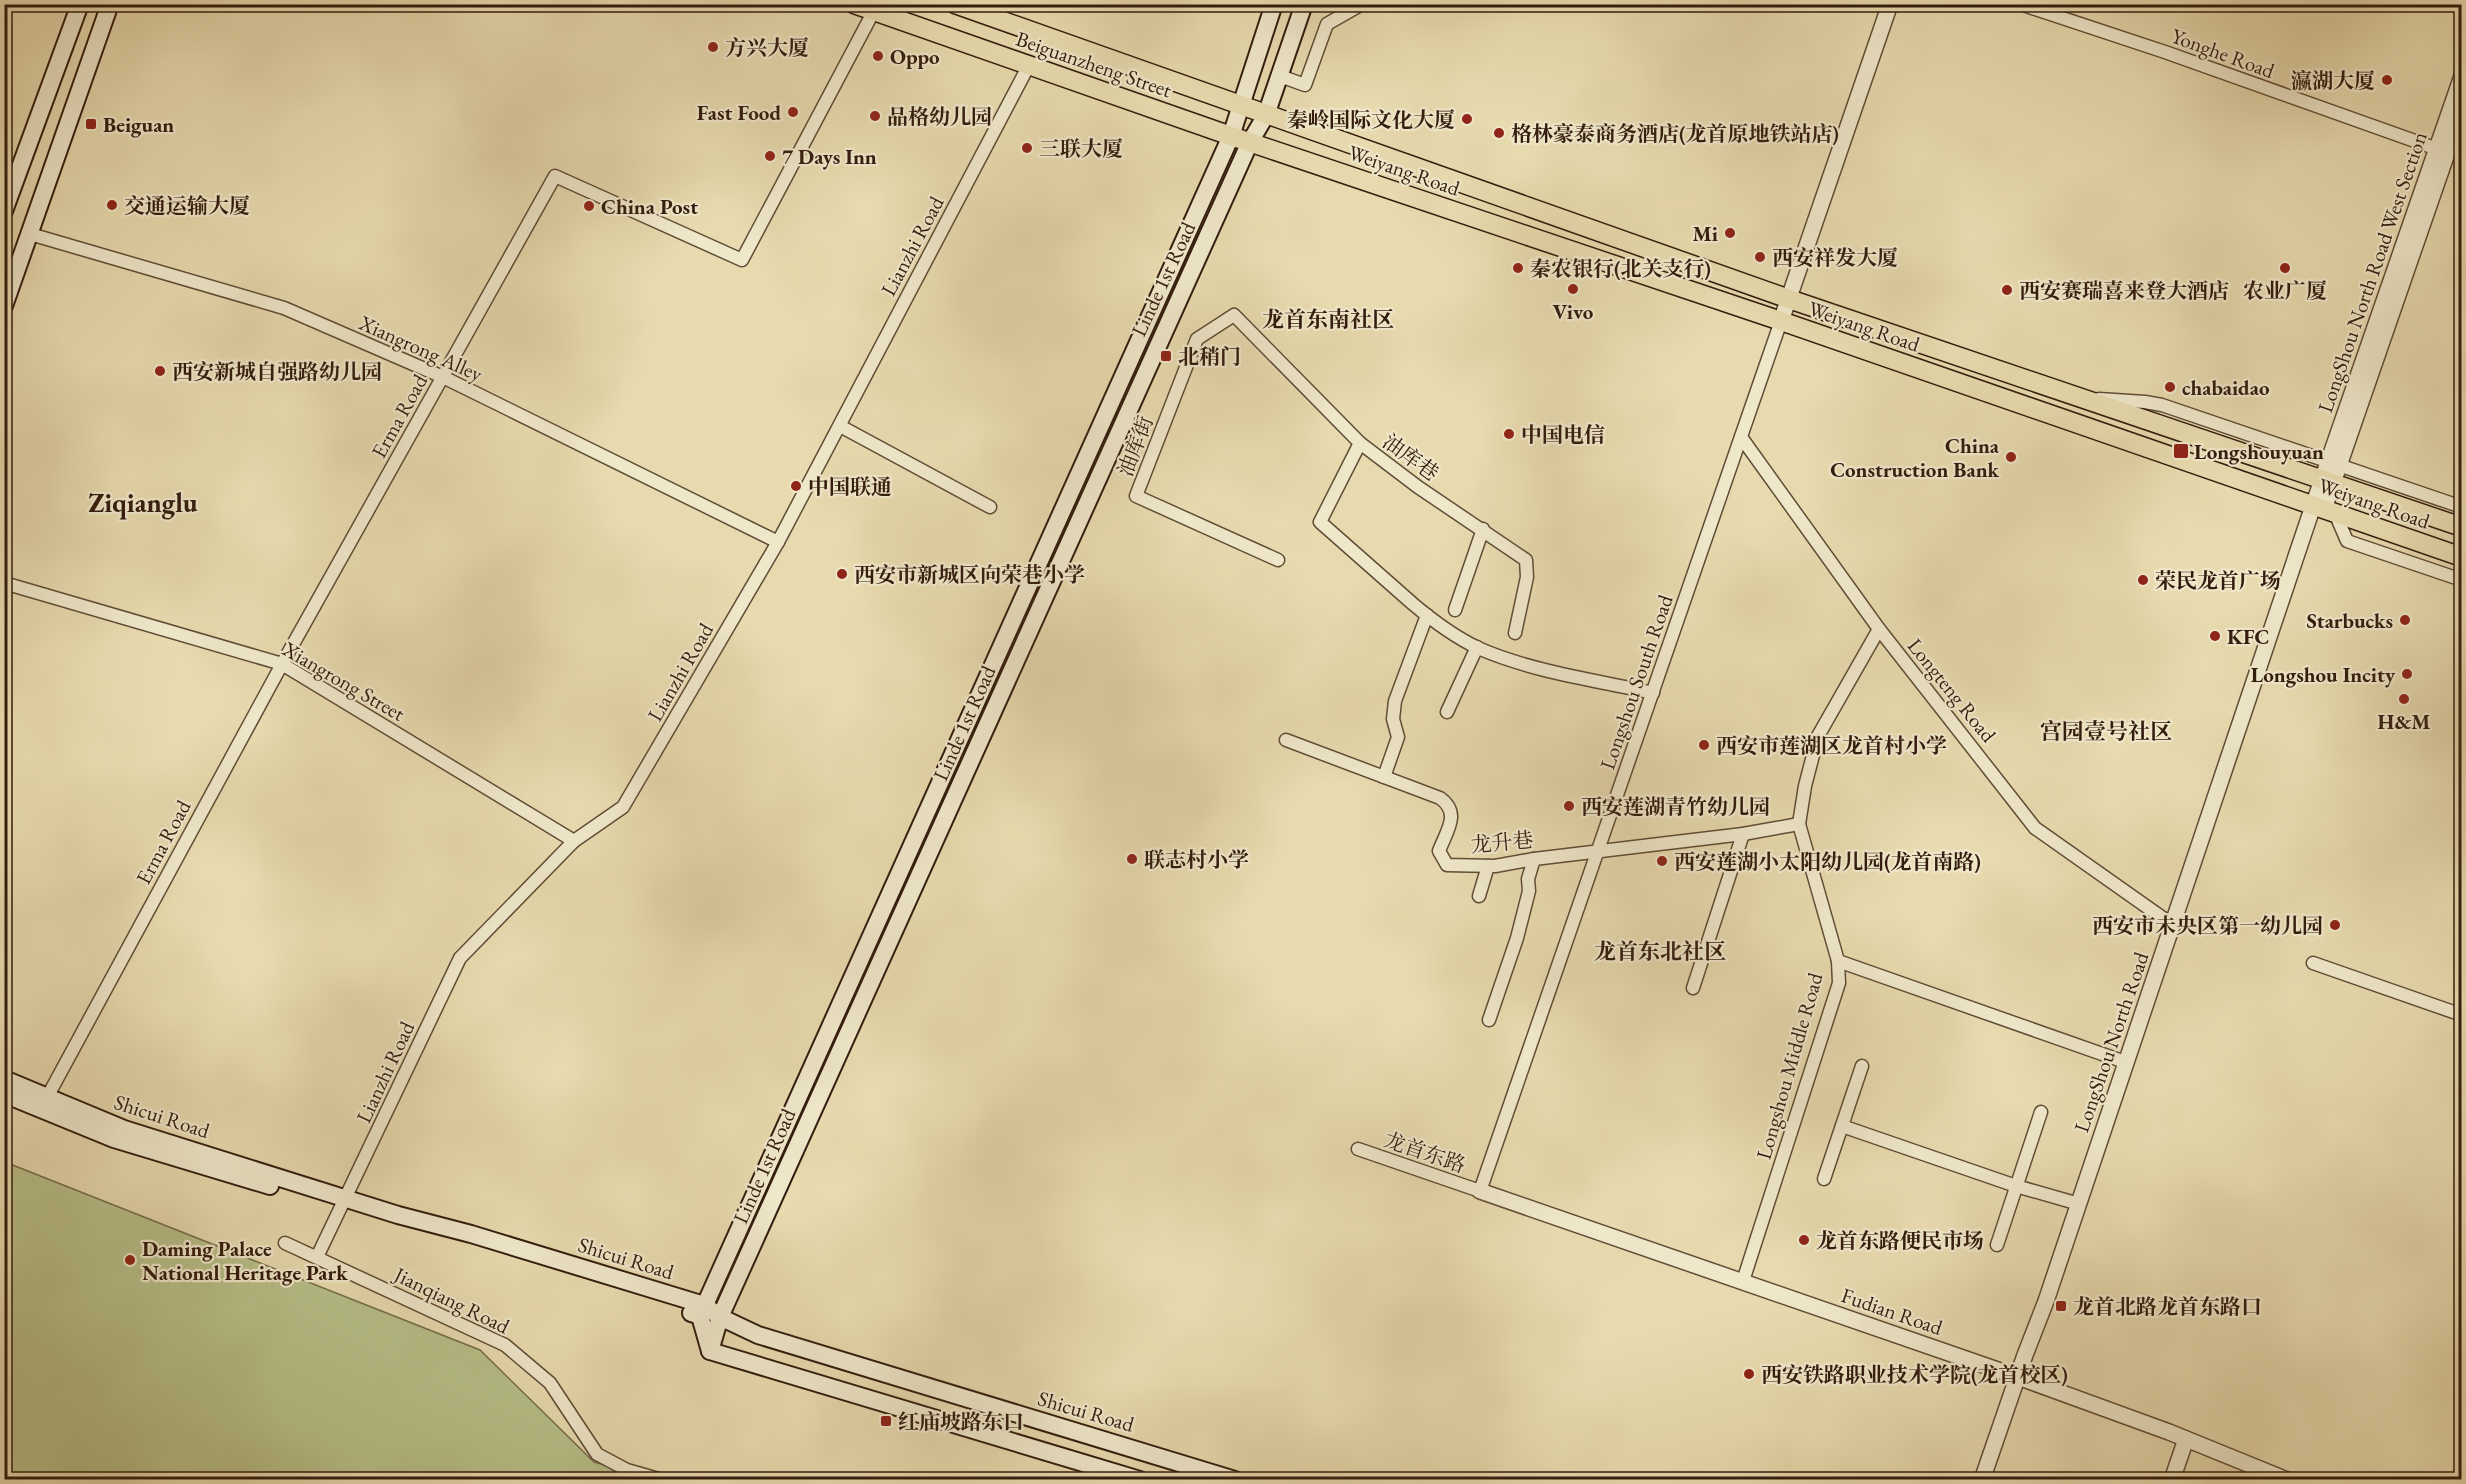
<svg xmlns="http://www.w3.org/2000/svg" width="2466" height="1484" font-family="'EB Garamond','Noto Serif SC',serif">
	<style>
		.green { fill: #b7bf89; stroke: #756e4c; stroke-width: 1.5 }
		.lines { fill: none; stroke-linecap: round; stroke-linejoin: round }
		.minor-casing { stroke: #604c36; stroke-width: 15 }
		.tertiary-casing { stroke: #604c36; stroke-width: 18 }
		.secondary-casing { stroke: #331c0e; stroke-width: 20 }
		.primary-casing { stroke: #331c0e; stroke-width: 21 }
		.minor { stroke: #efe7ca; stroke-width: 12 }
		.tertiary { stroke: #efe7ca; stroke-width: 15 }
		.secondary { stroke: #efe7ca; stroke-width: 16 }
		.primary { stroke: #e7daae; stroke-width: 18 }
		.poi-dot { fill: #8f2418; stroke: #efe7ca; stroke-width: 2 }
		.labels { text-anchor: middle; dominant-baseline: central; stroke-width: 4.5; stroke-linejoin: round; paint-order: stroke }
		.poi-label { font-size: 21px; font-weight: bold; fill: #331c0e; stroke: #efe7ca; text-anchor: start }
		.street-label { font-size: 21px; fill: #331c0e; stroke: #efe7ca }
		.neighbourhood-label { font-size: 22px; font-weight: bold; fill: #331c0e; stroke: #efe7ca }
		.district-label { font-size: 27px; font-weight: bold; fill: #331c0e; stroke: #efe7ca }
	</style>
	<rect width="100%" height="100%" fill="#e7daae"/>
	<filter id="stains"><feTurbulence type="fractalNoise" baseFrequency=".00333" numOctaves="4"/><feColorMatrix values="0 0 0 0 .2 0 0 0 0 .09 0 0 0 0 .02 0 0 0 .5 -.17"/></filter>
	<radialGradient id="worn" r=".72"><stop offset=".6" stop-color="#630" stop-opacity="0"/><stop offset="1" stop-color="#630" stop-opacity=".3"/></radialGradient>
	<polygon class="green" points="5,1162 480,1350 594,1462 656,1479 5,1480"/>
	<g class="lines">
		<defs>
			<g id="minor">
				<polyline points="2020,4 2165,52 2443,151"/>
				<polyline points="1280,76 1305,85 1327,24 1362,4"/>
				<polyline points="30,234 284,308 443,377 778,542"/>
				<polyline points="2099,399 2145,402 2162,405 2462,507"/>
				<polyline points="840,426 990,507"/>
				<polyline points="1741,437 1879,629 2035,828 2174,926"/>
				<path d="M 1360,443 L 1320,522 L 1413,604 C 1432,620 1455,637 1478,648 C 1533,672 1595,680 1653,693"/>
				<polyline points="2335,513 2347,541 2462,580"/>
				<polyline points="1278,560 1136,496 1197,339 1234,315 1360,443 1418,487 1526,560 1527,577 1515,633"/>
				<polyline points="4,583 282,664 574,841"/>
				<polyline points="1455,610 1483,529"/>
				<polyline points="1447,712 1477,647"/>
				<path d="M 1286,740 L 1440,798 C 1461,813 1447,830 1439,851 L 1447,865 L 1495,866 L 1534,859 L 1743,834 L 1799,824"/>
				<polyline points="1384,777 1398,737 1393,719 1395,701 1427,615"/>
				<polyline points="1479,896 1488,866"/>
				<polyline points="1838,961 2125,1062"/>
				<polyline points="2313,963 2462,1015"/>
				<polyline points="1693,988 1743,834"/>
				<polyline points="1489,1020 1517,938 1529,891 1528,879 1534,859"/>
				<polyline points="44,1103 282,664 555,176 742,260 877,5"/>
				<polyline points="1842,1126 2016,1186 2079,1204"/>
				<polyline points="1358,1149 1480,1191 1781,321"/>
				<polyline points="1824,1179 1862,1066"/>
				<polyline points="285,1243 505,1345 550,1383 597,1454 627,1470 662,1480"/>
				<polyline points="1997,1245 2041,1112"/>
				<polyline points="317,1257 460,958 574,841 623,807 778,542 1029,65"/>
				<polyline points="1743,1281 1839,983 1838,961 1799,824 1805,786 1818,736 1879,629"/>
			</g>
			<g id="tertiary">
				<polyline points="1781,321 1890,4"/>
				<polyline points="2324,509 2462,110"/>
				<polyline points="1480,1191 2018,1377 2169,1432 2287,1480"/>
				<polyline points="1982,1480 2025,1355 2046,1301 2313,506 2462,76"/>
				<polyline points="2172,1480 2186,1439"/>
			</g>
			<g id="secondary">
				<polyline points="4,211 80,4"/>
				<polyline points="4,306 110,4"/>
				<polyline points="4,1079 124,1129 398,1215 471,1234 704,1305 720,1317 758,1335 1235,1480"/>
				<polyline points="4,1094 114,1139 270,1186"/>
				<polyline points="691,1313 700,1316 710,1351 1140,1480"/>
				<polyline points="700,1316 1231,136 1274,4"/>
				<polyline points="710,1351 720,1317 1250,142 1266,115 1304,4"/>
			</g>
			<g id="primary">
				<polyline points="854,4 1231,136 1781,321 2462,557"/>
				<polyline points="955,4 1789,299 2462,527"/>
			</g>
		</defs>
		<use href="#minor" class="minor-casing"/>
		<use href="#tertiary" class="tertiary-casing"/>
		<use href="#secondary" class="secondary-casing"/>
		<use href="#primary" class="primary-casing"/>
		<use href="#minor" class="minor"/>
		<use href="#tertiary" class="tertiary"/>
		<use href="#secondary" class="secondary"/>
		<use href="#primary" class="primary"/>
	</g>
	<g class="poi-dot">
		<circle cx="713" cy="47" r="6"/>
		<circle cx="878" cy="56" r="6"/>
		<circle cx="2387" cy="80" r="6"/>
		<circle cx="793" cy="112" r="6"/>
		<circle cx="875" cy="116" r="6"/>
		<circle cx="1467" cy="119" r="6"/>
		<rect x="85" y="118" width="12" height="12" rx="3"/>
		<circle cx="1499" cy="133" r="6"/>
		<circle cx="1027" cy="148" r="6"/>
		<circle cx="770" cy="156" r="6"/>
		<circle cx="112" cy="205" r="6"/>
		<circle cx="589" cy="206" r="6"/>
		<circle cx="1730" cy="233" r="6"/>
		<circle cx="1760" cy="257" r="6"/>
		<circle cx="1518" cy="268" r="6"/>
		<circle cx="2285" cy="268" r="6"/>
		<circle cx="1573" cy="289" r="6"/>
		<circle cx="2007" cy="290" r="6"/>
		<rect x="1160" y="350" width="12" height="12" rx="3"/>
		<circle cx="160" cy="371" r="6"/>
		<circle cx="2170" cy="387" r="6"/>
		<circle cx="1509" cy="434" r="6"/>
		<rect x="2173" y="443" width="16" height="16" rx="3"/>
		<circle cx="2011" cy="457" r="6"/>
		<circle cx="796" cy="486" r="6"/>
		<circle cx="842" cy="574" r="6"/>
		<circle cx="2143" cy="580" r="6"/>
		<circle cx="2405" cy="620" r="6"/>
		<circle cx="2215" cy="636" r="6"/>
		<circle cx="2407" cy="674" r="6"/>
		<circle cx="2404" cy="699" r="6"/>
		<circle cx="1704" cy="745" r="6"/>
		<circle cx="1569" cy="806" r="6"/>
		<circle cx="1132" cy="859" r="6"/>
		<circle cx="1662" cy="861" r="6"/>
		<circle cx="2335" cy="925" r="6"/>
		<circle cx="1804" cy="1240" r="6"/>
		<circle cx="130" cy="1260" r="6"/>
		<rect x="2055" y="1300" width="12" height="12" rx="3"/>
		<circle cx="1749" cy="1374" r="6"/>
		<rect x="880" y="1415" width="12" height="12" rx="3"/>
	</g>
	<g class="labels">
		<g class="poi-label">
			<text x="725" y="47">方兴大厦</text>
			<text x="890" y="56">Oppo</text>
			<text x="2375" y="80" text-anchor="end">瀛湖大厦</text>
			<text x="781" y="112" text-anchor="end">Fast Food</text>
			<text x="887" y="116">品格幼儿园</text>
			<text x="1455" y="119" text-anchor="end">秦岭国际文化大厦</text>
			<text x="103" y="124">Beiguan</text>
			<text x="1511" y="133">格林豪泰商务酒店(龙首原地铁站店)</text>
			<text x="1039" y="148">三联大厦</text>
			<text x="782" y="156">7 Days Inn</text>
			<text x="124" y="205">交通运输大厦</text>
			<text x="601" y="206">China Post</text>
			<text x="1718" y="233" text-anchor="end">Mi</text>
			<text x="1772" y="257">西安祥发大厦</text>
			<text x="1530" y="268">秦农银行(北关支行)</text>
			<text x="2019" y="290">西安赛瑞喜来登大酒店</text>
			<text x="2285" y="290" text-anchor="middle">农业广厦</text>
			<text x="1573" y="311" text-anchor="middle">Vivo</text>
			<text x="1178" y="356">北稍门</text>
			<text x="172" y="371">西安新城自强路幼儿园</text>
			<text x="2182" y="387">chabaidao</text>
			<text x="1521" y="434">中国电信</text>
			<text x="1999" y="445" text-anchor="end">China<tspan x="1999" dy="24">Construction Bank</tspan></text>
			<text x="2194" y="451">Longshouyuan</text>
			<text x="808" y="486">中国联通</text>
			<text x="854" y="574">西安市新城区向荣巷小学</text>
			<text x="2155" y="580">荣民龙首广场</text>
			<text x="2393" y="620" text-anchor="end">Starbucks</text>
			<text x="2227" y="636">KFC</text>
			<text x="2395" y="674" text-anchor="end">Longshou Incity</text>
			<text x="2404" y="721" text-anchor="middle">H&amp;M</text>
			<text x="1716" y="745">西安市莲湖区龙首村小学</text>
			<text x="1581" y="806">西安莲湖青竹幼儿园</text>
			<text x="1144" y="859">联志村小学</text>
			<text x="1674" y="861">西安莲湖小太阳幼儿园(龙首南路)</text>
			<text x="2323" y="925" text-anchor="end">西安市未央区第一幼儿园</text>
			<text x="1816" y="1240">龙首东路便民市场</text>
			<text x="142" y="1248">Daming Palace<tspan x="142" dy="24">National Heritage Park</tspan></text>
			<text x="2073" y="1306">龙首北路龙首东路口</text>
			<text x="1761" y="1374">西安铁路职业技术学院(龙首校区)</text>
			<text x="898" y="1421">红庙坡路东口</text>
		</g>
		<g class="street-label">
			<text transform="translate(2223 53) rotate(20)">Yonghe Road</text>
			<text transform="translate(1094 64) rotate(19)">Beiguanzheng Street</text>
			<text transform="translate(1404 170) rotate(19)">Weiyang Road</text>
			<text transform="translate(912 246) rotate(-62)">Lianzhi Road</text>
			<text transform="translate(2372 272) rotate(-71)">LongShou North Road West Section</text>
			<text transform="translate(1163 279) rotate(-65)">Linde 1st Road</text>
			<text transform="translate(1864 326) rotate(19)">Weiyang Road</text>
			<text transform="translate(421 348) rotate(24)">Xiangrong Alley</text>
			<text transform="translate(399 416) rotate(-61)">Erma Road</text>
			<text transform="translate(1135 446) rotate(-69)">油库街</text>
			<text transform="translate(1411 457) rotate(36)">油库巷</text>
			<text transform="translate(2374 503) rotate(19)">Weiyang Road</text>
			<text transform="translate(680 672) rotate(-60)">Lianzhi Road</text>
			<text transform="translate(344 681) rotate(30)">Xiangrong Street</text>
			<text transform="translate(1636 682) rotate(-71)">Longshou South Road</text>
			<text transform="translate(1952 690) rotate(51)">Longteng Road</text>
			<text transform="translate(964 723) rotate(-66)">Linde 1st Road</text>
			<text transform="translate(163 842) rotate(-62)">Erma Road</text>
			<text transform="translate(1502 842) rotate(-5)">龙升巷</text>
			<text transform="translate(2111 1042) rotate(-71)">LongShou North Road</text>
			<text transform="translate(1789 1066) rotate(-74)">Longshou Middle Road</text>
			<text transform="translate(385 1072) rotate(-65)">Lianzhi Road</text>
			<text transform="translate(162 1116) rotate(18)">Shicui Road</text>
			<text transform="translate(1425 1152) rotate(19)">龙首东路</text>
			<text transform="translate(764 1166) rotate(-66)">Linde 1st Road</text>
			<text transform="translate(626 1258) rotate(17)">Shicui Road</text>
			<text transform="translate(452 1300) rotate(26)">Jianqiang Road</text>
			<text transform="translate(1892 1311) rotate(19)">Fudian Road</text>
			<text transform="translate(1086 1411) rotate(16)">Shicui Road</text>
		</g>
		<g class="neighbourhood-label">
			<text x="1328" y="319">龙首东南社区</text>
			<text x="2106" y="731">宫园壹号社区</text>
			<text x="1660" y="951">龙首东北社区</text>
		</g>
		<g class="district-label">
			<text x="143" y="502">Ziqianglu</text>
		</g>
	</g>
	<rect width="2466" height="1484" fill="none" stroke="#e7daae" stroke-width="24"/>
	<rect x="6" y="6" width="2454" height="1472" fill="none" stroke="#331c0e" stroke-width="3"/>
	<rect x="12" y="12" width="2442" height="1460" fill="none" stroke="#331c0e" stroke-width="1.5"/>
	<rect width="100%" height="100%" filter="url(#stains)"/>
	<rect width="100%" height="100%" fill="url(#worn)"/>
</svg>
